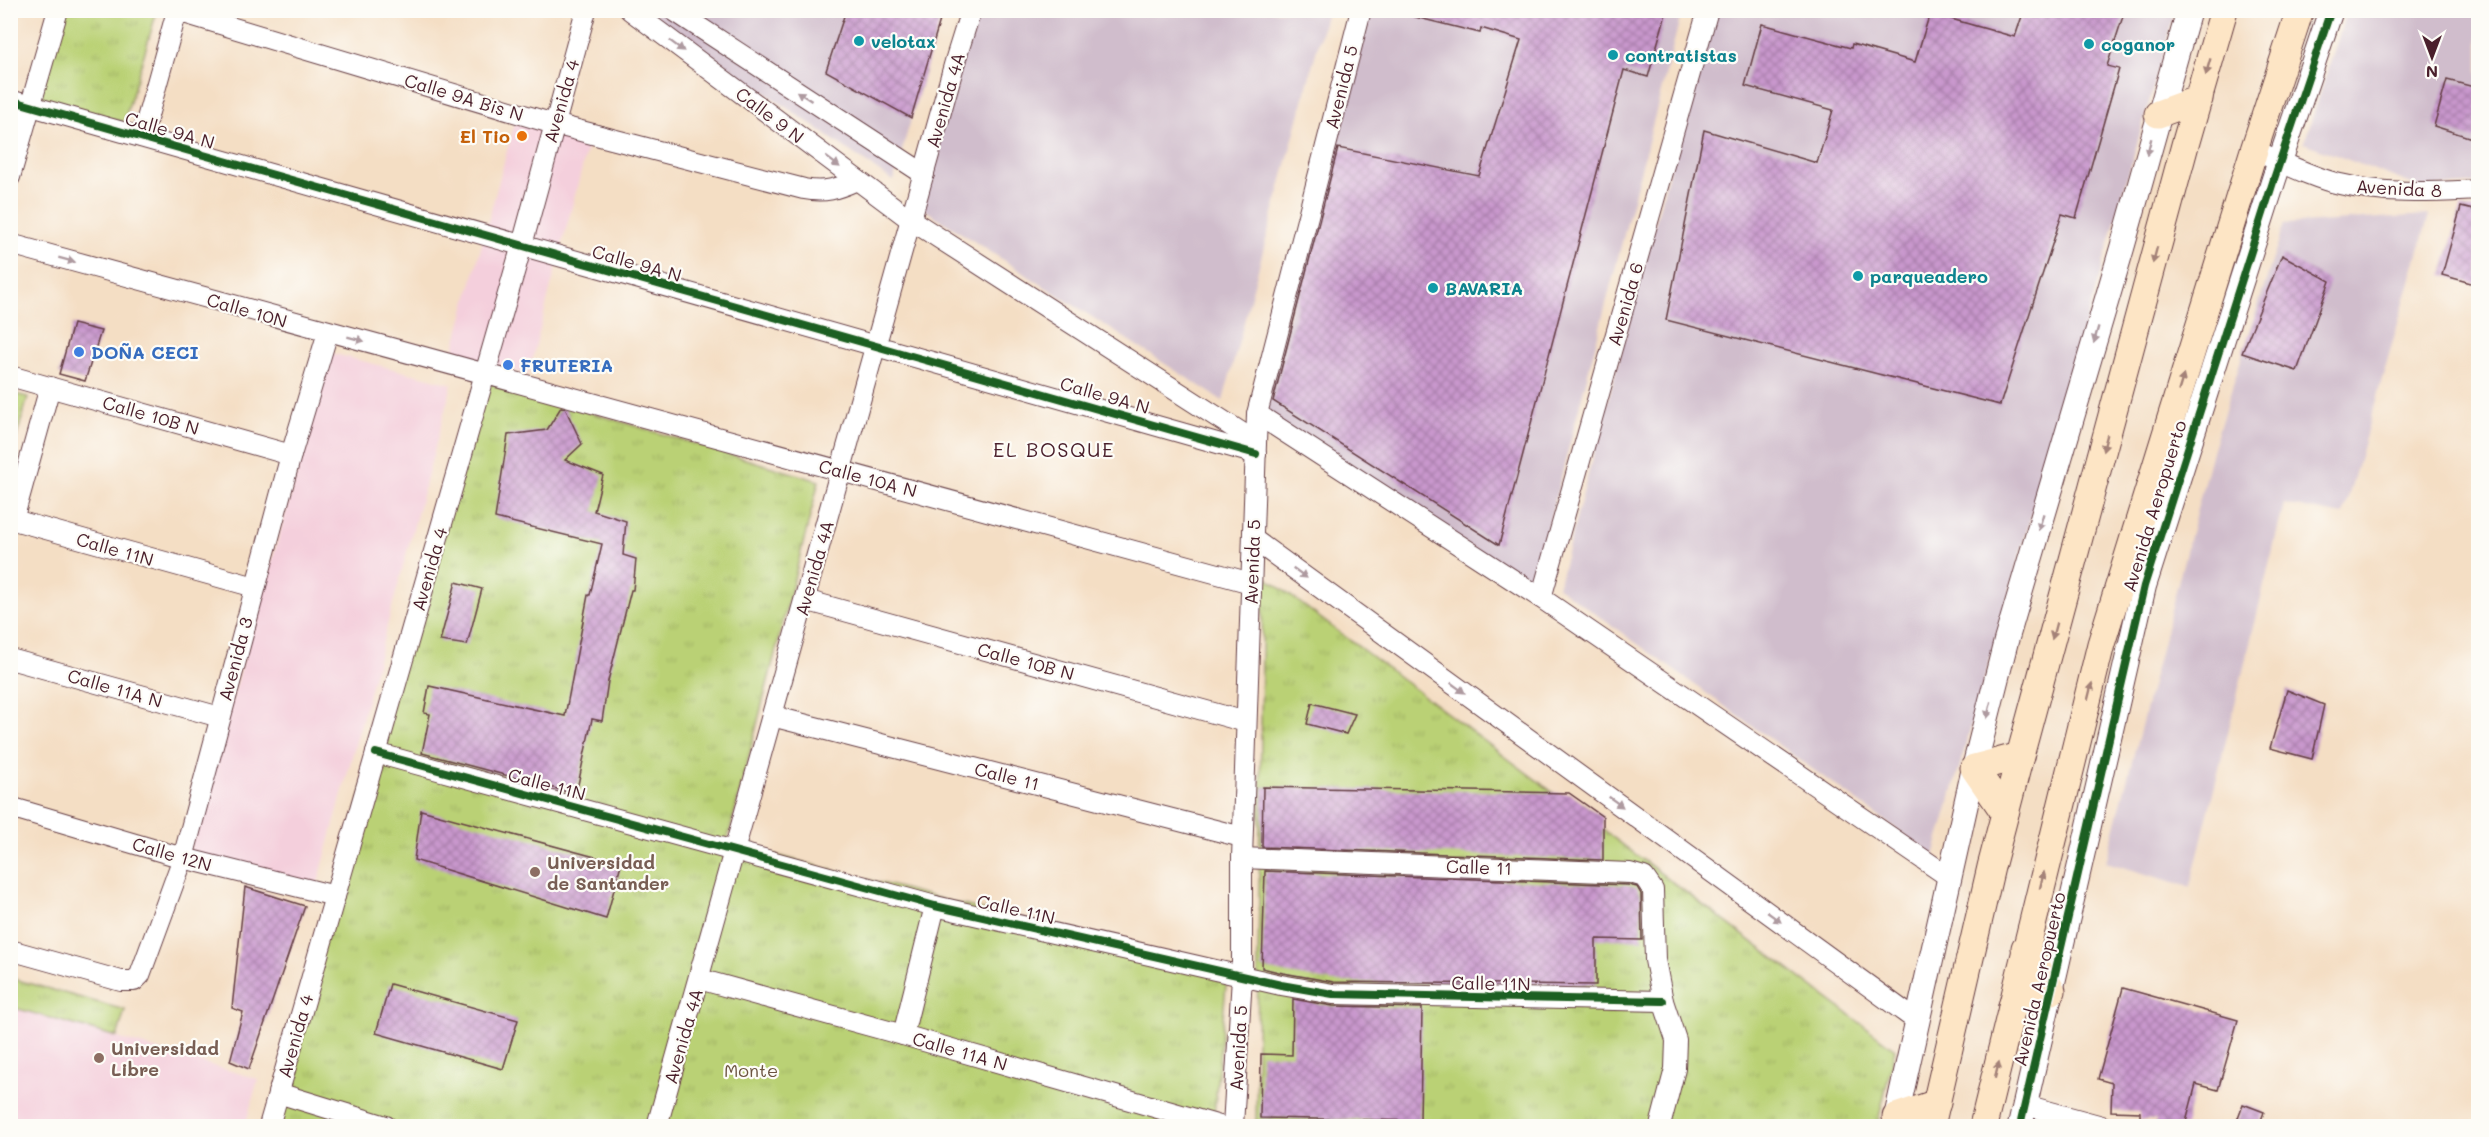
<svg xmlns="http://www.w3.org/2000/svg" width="2489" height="1137" font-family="Mali,sans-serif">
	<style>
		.built { fill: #f4cfdc }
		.industrial { fill: #d0bdcc }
		.grass { fill: url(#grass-tufts); stroke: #827850; stroke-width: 1.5 }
		.building { fill: url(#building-cross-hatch) }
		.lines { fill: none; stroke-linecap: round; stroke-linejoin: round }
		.minor-casing { stroke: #643c42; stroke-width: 22 }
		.tertiary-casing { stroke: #643c42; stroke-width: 26 }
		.secondary-casing { stroke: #643c42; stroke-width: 29 }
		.minor { stroke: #fff; stroke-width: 20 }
		.tertiary { stroke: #fff; stroke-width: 24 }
		.secondary { stroke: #fde5c5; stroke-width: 27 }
		.cycleway-casing { stroke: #fdfcf7; stroke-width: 11 }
		.cycleway { stroke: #1b5e20; stroke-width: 8 }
		.oneway { fill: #ae9aa0 }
		.oneway2 { fill: #a48278 }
		.culture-dot { fill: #0f9aa8; stroke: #fdfcf7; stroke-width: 2 }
		.food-dot { fill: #e8710a; stroke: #fdfcf7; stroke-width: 2 }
		.shop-dot { fill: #3f7fe0; stroke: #fdfcf7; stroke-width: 2 }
		.education-dot { fill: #8d6e63; stroke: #fdfcf7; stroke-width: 2 }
		.labels { text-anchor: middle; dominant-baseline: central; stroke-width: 4.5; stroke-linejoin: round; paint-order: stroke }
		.culture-label { font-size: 18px; font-weight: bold; fill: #0d838f; stroke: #fdfcf7; text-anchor: start }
		.street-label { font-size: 18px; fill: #4a1f2b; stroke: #fdfcf7 }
		.food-label { font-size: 18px; font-weight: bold; fill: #c56008; stroke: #fdfcf7; text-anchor: end }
		.shop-label { font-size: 18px; font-weight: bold; fill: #366cbe; stroke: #fdfcf7; text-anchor: start }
		.education-label { font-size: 18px; font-weight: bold; fill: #785e54; stroke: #fdfcf7; text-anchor: start }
		.park-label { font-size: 18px; fill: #6c5441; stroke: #fdfcf7 }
		.neighbourhood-label { font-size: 20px; letter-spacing: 1.5px; fill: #4a1f2b; stroke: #fdfcf7 }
	</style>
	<defs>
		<pattern id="grass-tufts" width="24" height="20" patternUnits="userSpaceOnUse" patternTransform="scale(1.5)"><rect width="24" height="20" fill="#bad175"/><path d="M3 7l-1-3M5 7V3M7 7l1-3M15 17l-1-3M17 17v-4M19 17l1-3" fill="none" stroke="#a1b365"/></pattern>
		<pattern id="building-cross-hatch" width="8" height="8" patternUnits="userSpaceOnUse" patternTransform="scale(1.5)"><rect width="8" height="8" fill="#c998cd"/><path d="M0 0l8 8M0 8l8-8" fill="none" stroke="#a57ba7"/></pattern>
	</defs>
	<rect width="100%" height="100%" fill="#fdfcf7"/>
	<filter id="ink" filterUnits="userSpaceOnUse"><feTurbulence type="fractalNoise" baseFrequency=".0167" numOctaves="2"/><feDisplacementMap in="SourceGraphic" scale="12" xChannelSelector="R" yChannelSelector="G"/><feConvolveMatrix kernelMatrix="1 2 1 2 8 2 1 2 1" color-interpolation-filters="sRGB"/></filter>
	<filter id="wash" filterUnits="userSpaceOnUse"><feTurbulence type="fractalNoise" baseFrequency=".008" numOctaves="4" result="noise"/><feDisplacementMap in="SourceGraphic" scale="24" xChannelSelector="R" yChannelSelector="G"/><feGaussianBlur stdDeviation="1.35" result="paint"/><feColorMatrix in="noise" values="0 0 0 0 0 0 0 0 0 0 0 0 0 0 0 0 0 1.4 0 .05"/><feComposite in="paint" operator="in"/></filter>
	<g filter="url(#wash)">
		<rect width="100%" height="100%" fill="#f4dec4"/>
		<g class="built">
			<polygon points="515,121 588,145 528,375 453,352"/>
			<polygon points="331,353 452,384 317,887 189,852"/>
			<polygon points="11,1007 258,1079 245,1126 11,1126"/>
		</g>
		<g class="industrial">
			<polygon points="647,11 943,11 893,181"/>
			<polygon points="973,11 1327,11 1223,401 916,204"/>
			<polygon points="1369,11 1682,11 1533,585 1261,420"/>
			<polygon points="1712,11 2175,11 1934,856 1558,587"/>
			<polygon points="2347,11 2478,11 2478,183 2422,188 2304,143"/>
			<polygon points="2429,215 2343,515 2284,504 2190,887 2106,862 2212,451 2284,224"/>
		</g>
		<g class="grass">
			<polygon points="60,11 157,11 124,122 33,102"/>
			<polygon points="478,379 819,481 727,842 1227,975 1213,1126 268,1126"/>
			<polygon points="11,393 28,397 11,456 10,393"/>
			<polygon points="1263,575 1895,1049 1877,1126 1256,1126"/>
			<polygon points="10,978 125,1010 117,1037 11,1007"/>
		</g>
		<g id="blocks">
			<g class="building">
				<polygon points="846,10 943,10 911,118 826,71"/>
				<polygon points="1416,10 1667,10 1648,77 1624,70 1499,545 1273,401 1338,148 1479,176 1521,40 1481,28 1480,33 1415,17"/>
				<polygon points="2024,10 2125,10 2107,66 2119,69 2076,218 2062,214 2000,405 1666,320 1704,130 1817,163 1833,110 1745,86 1762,24 1851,48 1852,44 1915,62 1930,13 2015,37"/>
				<polygon points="2447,80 2478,88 2478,140 2434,126"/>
				<polygon points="2461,207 2478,211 2478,285 2442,275"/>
				<polygon points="2282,255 2330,281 2297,371 2242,353"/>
				<polygon points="73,324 101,331 85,381 59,374"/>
				<polygon points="561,407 565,408 582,444 565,460 603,475 594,511 626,521 623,555 636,559 633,590 631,590 608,681 602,721 592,719 576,794 422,753 430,714 424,713 429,686 565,716 588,595 590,595 602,544 495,518 508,435 547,430"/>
				<polygon points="456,582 482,589 467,645 440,641"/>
				<polygon points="2287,690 2324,705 2312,759 2270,748"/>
				<polygon points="1312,703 1355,714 1346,734 1307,724"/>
				<polygon points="1263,787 1569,793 1603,817 1603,860 1262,847"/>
				<polygon points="421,810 621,864 606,919 414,860"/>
				<polygon points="1265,871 1628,885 1637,887 1641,894 1642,940 1596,939 1596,985 1334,982 1283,973 1262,968"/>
				<polygon points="245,887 305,906 249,1069 230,1061 243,1012 232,1008"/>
				<polygon points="390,984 518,1020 503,1069 376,1033"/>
				<polygon points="2123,988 2238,1020 2218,1090 2196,1084 2185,1126 2154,1126 2156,1120 2140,1120 2140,1112 2111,1111 2112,1083 2098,1079"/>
				<polygon points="1293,999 1333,1006 1422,1008 1420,1121 1260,1118 1261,1054 1292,1055"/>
				<polygon points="2243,1104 2264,1112 2259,1126 2235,1126"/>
			</g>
		</g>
	</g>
	<g filter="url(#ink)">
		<use href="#blocks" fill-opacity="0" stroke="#643c42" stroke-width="1.5"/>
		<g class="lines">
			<defs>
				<g id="minor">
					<polyline points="630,10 911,220 1256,442"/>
					<polyline points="673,10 924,174"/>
					<polyline points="10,100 1256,454"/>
					<path d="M 142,137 L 177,11 L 554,124 L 804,189 C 825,193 837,189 857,180"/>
					<path d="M 2254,150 C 2280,161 2312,178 2340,184 C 2385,195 2432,192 2478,190"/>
					<polyline points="10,177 58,10"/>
					<polyline points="10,244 1251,583"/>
					<polyline points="10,376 291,455"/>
					<polyline points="1257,414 1541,598 1949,877"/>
					<polyline points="10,519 255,587"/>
					<polyline points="13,520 50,387"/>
					<polyline points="1253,539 1917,1021"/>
					<polyline points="1541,598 1708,10"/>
					<polyline points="805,600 1246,722"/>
					<polyline points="10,659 220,717"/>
					<polyline points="772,716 1242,837"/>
					<polyline points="376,753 935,906 1281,985 1333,994 1663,1001"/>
					<polyline points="10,807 183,858 335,896"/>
					<polyline points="1242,858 1630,873 1644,877 1653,890 1655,960 1663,1001 1676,1040 1675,1069 1660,1126"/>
					<polyline points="10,950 121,981 134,981 140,975 183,858 291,455 328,332"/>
					<polyline points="699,979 903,1035 1220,1126"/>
					<polyline points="903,1035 935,906"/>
					<polyline points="278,1093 386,1126"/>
					<polyline points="2025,1105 2102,1126"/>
					<polyline points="269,1126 522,245 586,10"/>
					<polyline points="657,1126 956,58 971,10"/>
					<polyline points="1233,1126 1242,977 1242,858 1257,414 1361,10"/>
				</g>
				<g id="tertiary">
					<polyline points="1894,1126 1974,768 2006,641 2122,248 2189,10"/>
					<polyline points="2020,1126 2144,586 2274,179 2331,10"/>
				</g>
				<g id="secondary">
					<polyline points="2158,114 2199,99"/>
					<polyline points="2005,813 1974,768 2020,756"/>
					<polyline points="2012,1006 2052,991 2025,948"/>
					<polyline points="1907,1126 1896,1117 1937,1103"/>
					<polyline points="1931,1126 1991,867 2020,756 2185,145 2224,10"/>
					<polyline points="1983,1126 2101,644 2254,150 2300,10"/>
				</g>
			</defs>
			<use href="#minor" class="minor-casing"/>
			<use href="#tertiary" class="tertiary-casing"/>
			<use href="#secondary" class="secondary-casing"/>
			<use href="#minor" class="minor"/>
			<use href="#tertiary" class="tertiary"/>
			<use href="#secondary" class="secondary"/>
			<defs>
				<g id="cycleway">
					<polyline points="10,100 1256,454"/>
					<polyline points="376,753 935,906 1281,985 1333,994 1663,1001"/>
					<polyline points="2020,1126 2144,586 2274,179 2331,10"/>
				</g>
			</defs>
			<use href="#cycleway" class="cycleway-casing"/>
			<use href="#cycleway" class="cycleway"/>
		</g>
		<defs><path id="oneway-solid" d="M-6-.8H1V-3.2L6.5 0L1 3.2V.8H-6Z" transform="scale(1.5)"/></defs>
		<g class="oneway">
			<use href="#oneway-solid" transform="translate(677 46) rotate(37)"/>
			<use href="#oneway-solid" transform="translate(804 96) rotate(-147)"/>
			<use href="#oneway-solid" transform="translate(2149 147) rotate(105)"/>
			<use href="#oneway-solid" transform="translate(833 162) rotate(37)"/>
			<use href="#oneway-solid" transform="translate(67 260) rotate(15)"/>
			<use href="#oneway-solid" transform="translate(2096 335) rotate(106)"/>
			<use href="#oneway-solid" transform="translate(356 339) rotate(15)"/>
			<use href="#oneway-solid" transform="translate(2041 522) rotate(106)"/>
			<use href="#oneway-solid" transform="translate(1300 573) rotate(36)"/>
			<use href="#oneway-solid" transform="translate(1458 688) rotate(36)"/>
			<use href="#oneway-solid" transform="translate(1989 710) rotate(104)"/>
			<use href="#oneway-solid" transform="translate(1616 802) rotate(36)"/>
			<use href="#oneway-solid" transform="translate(1774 917) rotate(36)"/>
		</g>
		<g class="oneway2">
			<use href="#oneway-solid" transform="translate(2208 67) rotate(106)"/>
			<use href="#oneway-solid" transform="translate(2155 255) rotate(105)"/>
			<use href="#oneway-solid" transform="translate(2181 383) rotate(-73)"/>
			<use href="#oneway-solid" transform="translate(2105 443) rotate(105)"/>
			<use href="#oneway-solid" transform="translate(2054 631) rotate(105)"/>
			<use href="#oneway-solid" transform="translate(2090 691) rotate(-76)"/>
			<use href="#oneway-solid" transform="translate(2042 880) rotate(-76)"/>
			<use href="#oneway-solid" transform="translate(1997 1070) rotate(-76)"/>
		</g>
	</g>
	<g class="culture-dot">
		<circle cx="859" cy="41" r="6"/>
		<circle cx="2089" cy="44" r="6"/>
		<circle cx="1613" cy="55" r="6"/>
		<circle cx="1858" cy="276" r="6"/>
		<circle cx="1433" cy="288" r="6"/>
	</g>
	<circle class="food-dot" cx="522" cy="136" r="6"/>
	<g class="shop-dot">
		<circle cx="79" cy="352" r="6"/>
		<circle cx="508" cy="365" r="6"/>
	</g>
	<g class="education-dot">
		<circle cx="535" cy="872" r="6"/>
		<circle cx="99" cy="1058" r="6"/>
	</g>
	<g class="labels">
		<g class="culture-label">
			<text x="871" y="41">velotax</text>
			<text x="2101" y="44">coganor</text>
			<text x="1625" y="55">contratistas</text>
			<text x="1870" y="276">parqueadero</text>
			<text x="1445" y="288">BAVARIA</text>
		</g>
		<g class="street-label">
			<text transform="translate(1341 87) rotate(-76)">Avenida 5</text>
			<text transform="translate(464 97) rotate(17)">Calle 9A Bis N</text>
			<text transform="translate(945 100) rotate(-74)">Avenida 4A</text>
			<text transform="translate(561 101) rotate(-74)">Avenida 4</text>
			<text transform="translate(770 115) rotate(37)">Calle 9 N</text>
			<text transform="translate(170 130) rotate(16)">Calle 9A N</text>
			<text transform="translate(2399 188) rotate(3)">Avenida 8</text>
			<text transform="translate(637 263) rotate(16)">Calle 9A N</text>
			<text transform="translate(1625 304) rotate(-74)">Avenida 6</text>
			<text transform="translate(247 310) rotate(16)">Calle 10N</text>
			<text transform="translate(1105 395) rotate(16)">Calle 9A N</text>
			<text transform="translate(151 415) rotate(16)">Calle 10B N</text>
			<text transform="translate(868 478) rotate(15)">Calle 10A N</text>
			<text transform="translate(2154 506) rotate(-73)">Avenida Aeropuerto</text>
			<text transform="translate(115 549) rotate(16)">Calle 11N</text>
			<text transform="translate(1252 562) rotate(-88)">Avenida 5</text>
			<text transform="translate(814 568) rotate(-74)">Avenida 4A</text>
			<text transform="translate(429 569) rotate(-74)">Avenida 4</text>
			<text transform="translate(235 659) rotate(-75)">Avenida 3</text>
			<text transform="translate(1026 661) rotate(15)">Calle 10B N</text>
			<text transform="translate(115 688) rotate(16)">Calle 11A N</text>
			<text transform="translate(1007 776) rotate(14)">Calle 11</text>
			<text transform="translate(547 784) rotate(15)">Calle 11N</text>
			<text transform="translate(172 854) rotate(16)">Calle 12N</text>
			<text transform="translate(1479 867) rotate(2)">Calle 11</text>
			<text transform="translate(1016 909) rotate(13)">Calle 11N</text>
			<text transform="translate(2039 979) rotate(-77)">Avenida Aeropuerto</text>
			<text transform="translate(1491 983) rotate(1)">Calle 11N</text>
			<text transform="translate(295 1036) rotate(-74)">Avenida 4</text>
			<text transform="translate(683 1036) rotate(-74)">Avenida 4A</text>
			<text transform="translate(1238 1048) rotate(-87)">Avenida 5</text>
			<text transform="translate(960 1051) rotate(16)">Calle 11A N</text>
		</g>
		<g class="food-label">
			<text x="510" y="136">El Tio</text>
		</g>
		<g class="shop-label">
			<text x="91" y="352">DOÑA CECI</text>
			<text x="520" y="365">FRUTERIA</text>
		</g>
		<g class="education-label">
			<text x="547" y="862">Universidad<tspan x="547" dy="21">de Santander</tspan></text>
			<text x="111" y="1048">Universidad<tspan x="111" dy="21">Libre</tspan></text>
		</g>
		<g class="park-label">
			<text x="751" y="1070">Monte</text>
		</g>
		<g class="neighbourhood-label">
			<text x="1054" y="449">EL BOSQUE</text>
		</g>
	</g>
	<rect width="2489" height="1137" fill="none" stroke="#fdfcf7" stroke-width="36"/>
	<g transform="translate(2432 57) rotate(180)" stroke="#fdfcf7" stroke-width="4.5" paint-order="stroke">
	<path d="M0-4.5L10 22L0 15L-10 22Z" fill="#4a1f2b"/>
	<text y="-9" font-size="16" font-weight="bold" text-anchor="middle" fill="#4a1f2b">N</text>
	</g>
</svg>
